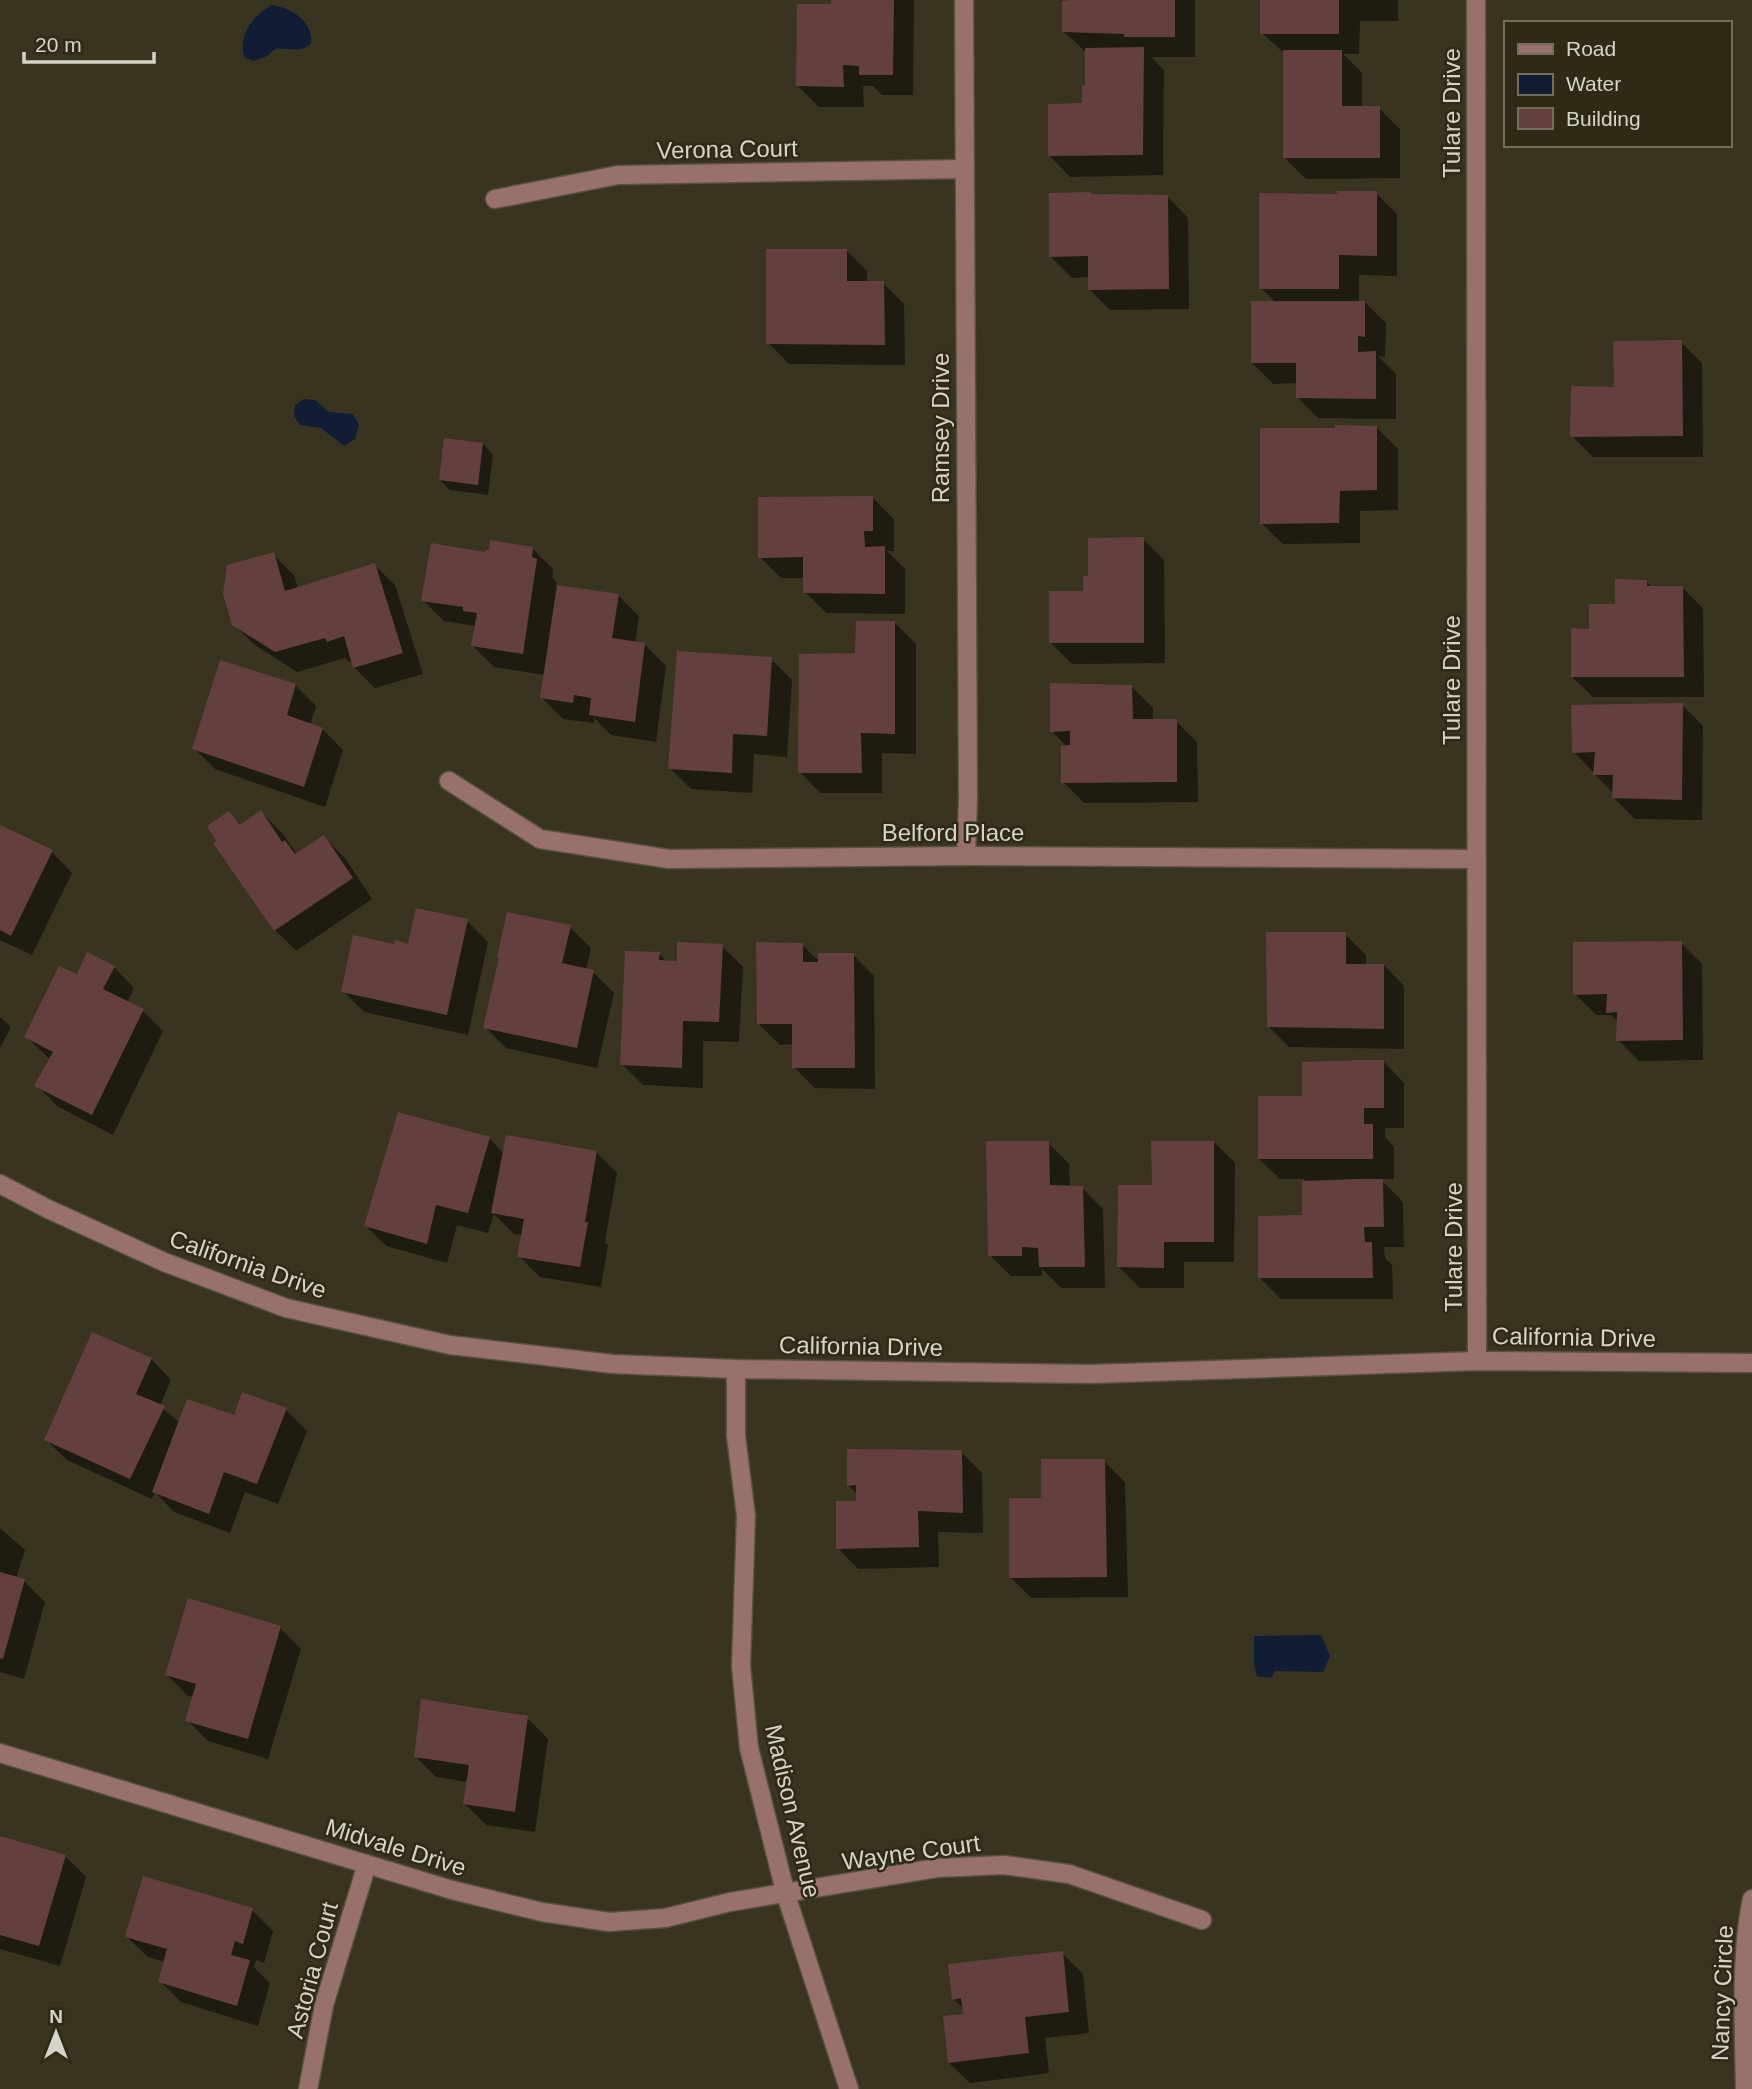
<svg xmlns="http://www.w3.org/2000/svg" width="1752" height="2089" font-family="Arial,sans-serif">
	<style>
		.water { fill: #101d34 }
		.shadow { fill: #0007 }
		.building { fill: #63403e }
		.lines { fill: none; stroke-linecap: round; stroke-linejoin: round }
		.minor-casing { stroke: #55513d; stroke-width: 21 }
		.minor { stroke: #98716d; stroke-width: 18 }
		.labels { text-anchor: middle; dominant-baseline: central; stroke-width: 5; stroke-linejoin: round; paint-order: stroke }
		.street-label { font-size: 24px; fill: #d6d3c7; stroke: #2f2a16 }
	</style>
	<rect width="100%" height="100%" fill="#39341f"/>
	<g class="water">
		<path d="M 272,5 C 292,8 314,22 311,44 C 298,54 289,47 275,49 L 267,56 L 254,61 L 244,57 C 238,36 253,14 272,5 Z"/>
		<polygon points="304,399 315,400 329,412 353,414 359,425 355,439 344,446 321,428 300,425 294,416 295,405"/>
		<polygon points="1321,1635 1330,1656 1323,1672 1275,1671 1271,1678 1257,1676 1254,1664 1254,1636"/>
	</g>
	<g class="shadow">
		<polygon points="832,0 914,0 913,95 882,95 873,86 863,86 864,107 819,107 798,86 832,6"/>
		<polygon points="1069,0 1195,0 1195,57 1151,57 1164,70 1163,175 1070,177 1050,156 1084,105 1087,86 1087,53 1064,32 1072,3"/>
		<polygon points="1261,0 1398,0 1398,21 1360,21 1359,54 1343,54 1362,73 1362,108 1379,108 1400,129 1400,178 1306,179 1285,158 1285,54 1262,33"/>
		<polygon points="1376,193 1397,214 1397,276 1359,275 1359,302 1365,302 1386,323 1385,357 1378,356 1396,374 1396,419 1318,418 1297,397 1297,383 1273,384 1252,363 1276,303 1261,288 1339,196"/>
		<polygon points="1092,196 1168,197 1188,218 1189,309 1110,310 1089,289 1090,277 1072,278 1051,257"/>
		<polygon points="846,250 867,271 867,283 883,283 904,304 905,365 789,364 768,343"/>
		<polygon points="1681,342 1702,363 1703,457 1593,457 1572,436 1616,389"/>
		<polygon points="1377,428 1398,449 1398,510 1360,511 1360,543 1283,544 1262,524"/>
		<polygon points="483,444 493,455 488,495 450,490 440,480"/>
		<polygon points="873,498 894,519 894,551 887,551 905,569 905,614 826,613 805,592 805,578 781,578 760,557"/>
		<polygon points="1143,539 1164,560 1165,663 1072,664 1051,643 1085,592 1089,577"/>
		<polygon points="532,548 553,569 552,577 557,582 556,587 618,595 639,616 635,644 645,645 666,666 656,742 611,735 594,718 594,723 563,719 542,698 545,675 494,667 473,646 476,626 444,621 423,600 486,554"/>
		<polygon points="273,554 294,575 298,588 374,565 395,585 423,674 375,688 354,667 352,661 349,662 345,658 297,672 255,645 233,624"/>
		<polygon points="1646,582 1652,587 1682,587 1703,608 1704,697 1593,697 1572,677 1591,631 1617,605"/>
		<polygon points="895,623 916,644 916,754 882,753 882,793 820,793 800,772 857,655"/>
		<polygon points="771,659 792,680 787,757 754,754 752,793 691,789 670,768"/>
		<polygon points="295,685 316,706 310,725 322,729 343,750 325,807 215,769 194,748"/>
		<polygon points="1132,687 1153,708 1153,721 1176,721 1197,742 1198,802 1084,803 1063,782 1067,747 1052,731"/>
		<polygon points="1682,705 1703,726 1702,820 1635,819 1614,798 1614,794 1574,752"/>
		<polygon points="261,812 282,833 297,854 324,837 345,858 372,899 296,951 275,930 229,813 242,826"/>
		<polygon points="0,827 52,852 72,873 32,955 0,940"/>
		<polygon points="467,921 488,942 468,1035 364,1012 343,991 409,946"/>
		<polygon points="570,927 591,948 586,970 593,972 614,993 597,1068 506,1048 485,1027"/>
		<polygon points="1345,934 1366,955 1366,966 1384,965 1404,986 1404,1049 1289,1047 1268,1026"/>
		<polygon points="1681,943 1702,964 1703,1060 1639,1061 1618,1040 1618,1022 1611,1015 1596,1015 1575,994"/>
		<polygon points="802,945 820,962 853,955 874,976 875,1089 815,1088 794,1067 794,1044 780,1045 759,1024"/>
		<polygon points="722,946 743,967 739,1042 703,1041 703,1088 643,1085 622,1064 659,954 667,962 678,963"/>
		<polygon points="114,967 134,988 127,1003 143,1011 163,1031 113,1135 57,1106 37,1085 51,1060 26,1037 77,976"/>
		<polygon points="0,1017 11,1027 0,1048"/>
		<polygon points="1384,1062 1404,1083 1404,1128 1385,1128 1385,1137 1394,1147 1394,1179 1380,1179 1403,1202 1404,1247 1384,1247 1385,1258 1392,1265 1393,1299 1281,1299 1260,1278 1304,1217 1304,1179 1280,1179 1259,1159 1304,1098"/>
		<polygon points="489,1138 504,1154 596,1152 617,1173 605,1242 608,1245 601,1287 540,1277 519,1256 523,1235 514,1234 494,1214 488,1233 457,1225 447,1263 386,1246 365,1225"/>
		<polygon points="1214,1142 1235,1163 1234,1262 1184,1262 1184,1288 1140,1288 1119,1267 1154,1187"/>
		<polygon points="1048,1143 1069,1164 1070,1187 1082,1188 1103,1209 1105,1288 1061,1288 1042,1269 1042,1276 1011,1276 990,1255"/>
		<polygon points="151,1359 171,1380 160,1406 180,1423 286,1410 307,1431 278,1504 245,1492 230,1533 174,1512 155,1492 152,1499 67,1460 46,1440"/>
		<polygon points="961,1452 982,1473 983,1533 938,1532 939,1567 858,1569 838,1548 857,1502 857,1494 848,1485"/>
		<polygon points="1104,1461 1125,1482 1128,1597 1031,1598 1010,1577 1043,1500"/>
		<polygon points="0,1528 25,1550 16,1578 24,1581 45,1602 24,1679 0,1672"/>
		<polygon points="280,1628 301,1649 268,1759 208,1741 187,1720 194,1697 188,1696 167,1675"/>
		<polygon points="527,1718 548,1739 535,1832 486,1825 465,1804 468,1782 436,1777 415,1756"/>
		<polygon points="0,1837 65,1856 86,1877 60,1966 0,1949"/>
		<polygon points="252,1910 273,1931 264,1963 256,1960 254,1967 270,1983 258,2026 181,2002 160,1981 165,1962 148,1957 127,1937"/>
		<polygon points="1062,1953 1083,1974 1089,2033 1045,2038 1049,2073 970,2083 949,2063 964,2016 964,2009 953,1999"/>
	</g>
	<g class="building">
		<polygon points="831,0 894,0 893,75 859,75 859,66 843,65 844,87 796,86 797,4 831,4"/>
		<polygon points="1071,0 1175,0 1175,37 1124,37 1124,34 1062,32 1062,1"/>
		<rect x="1260" y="0" width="79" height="34"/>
		<polygon points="1144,47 1143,155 1048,156 1048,104 1082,103 1082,86 1085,85 1085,48"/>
		<polygon points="1283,50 1342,50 1342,106 1380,106 1380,158 1283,158"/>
		<polygon points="1337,191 1377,191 1377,256 1339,255 1339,289 1259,289 1259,193 1337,194"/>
		<polygon points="1091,192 1091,194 1168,195 1169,289 1088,290 1088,256 1049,257 1049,193"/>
		<polygon points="766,249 847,249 847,281 884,281 885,345 766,344"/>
		<polygon points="1251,301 1365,301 1365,337 1358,336 1358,352 1376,351 1376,399 1296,398 1296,363 1251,363"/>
		<polygon points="1682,340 1683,436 1570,437 1571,386 1614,387 1613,341"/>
		<polygon points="1335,425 1377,426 1377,490 1340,491 1339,523 1260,524 1260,428 1335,428"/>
		<polygon points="444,438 483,443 478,485 439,480"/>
		<polygon points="873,496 873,531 864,531 865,547 885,546 885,594 803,593 803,557 758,558 758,497"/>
		<polygon points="1144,537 1144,643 1049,643 1049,591 1083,591 1083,576 1088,576 1088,538"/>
		<polygon points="490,540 533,547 532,557 537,559 523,654 471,646 477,613 463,611 463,607 421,601 431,543 485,552 485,550 489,550"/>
		<polygon points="274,552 285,591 375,563 403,653 353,668 344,636 327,642 325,638 275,652 232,625 223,594 227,565"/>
		<polygon points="1615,579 1647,580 1647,586 1683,586 1684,677 1571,677 1571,628 1589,629 1589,604 1615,604"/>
		<polygon points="557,585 619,594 612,638 645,643 635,722 589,715 591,698 574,695 573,703 540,698"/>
		<polygon points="856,621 895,621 895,734 861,733 862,773 798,773 799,654 855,653"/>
		<polygon points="677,651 772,657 767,736 733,734 732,773 668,769"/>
		<polygon points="220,660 296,684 287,715 323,728 304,787 192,749"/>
		<polygon points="1050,683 1132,685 1133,719 1177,719 1177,782 1061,783 1061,746 1070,745 1070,731 1050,732"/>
		<polygon points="1683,703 1682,800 1612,798 1613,775 1593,775 1595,752 1572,753 1571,705"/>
		<polygon points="261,810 282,842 285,840 295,854 324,835 353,878 274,931 213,843 216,841 207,826 229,811 240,825"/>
		<polygon points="0,825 53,850 11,936 0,930"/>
		<polygon points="416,908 468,919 447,1015 341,992 353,935 394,944 395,940 408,944"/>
		<polygon points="507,912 571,925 562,963 594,970 577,1048 483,1028 499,958 497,957"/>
		<polygon points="1266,932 1346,932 1346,964 1384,964 1384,1029 1267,1027"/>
		<polygon points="1682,941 1683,1040 1616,1041 1617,1012 1606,1013 1607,994 1573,995 1573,942"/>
		<polygon points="677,942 723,944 719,1022 683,1021 682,1068 620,1065 625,951 660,952 659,960 677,961"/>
		<polygon points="756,942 803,943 803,962 818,962 818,953 854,953 855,1068 792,1068 792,1024 757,1024"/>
		<polygon points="87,952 115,966 103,989 144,1009 92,1115 34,1086 53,1052 24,1037 59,966 77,974"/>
		<polygon points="1361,1060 1384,1060 1384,1108 1364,1108 1364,1124 1373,1124 1373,1159 1258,1159 1258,1096 1302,1096 1302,1062"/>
		<polygon points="398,1112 490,1137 468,1213 436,1205 427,1244 364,1226"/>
		<polygon points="506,1135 597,1151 585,1222 588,1222 580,1267 517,1257 524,1219 491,1213"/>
		<polygon points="986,1141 1049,1141 1050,1185 1083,1186 1085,1267 1039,1267 1038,1248 1022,1247 1022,1256 988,1256"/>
		<polygon points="1151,1141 1214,1141 1214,1242 1164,1242 1164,1268 1117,1267 1118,1185 1152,1185"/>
		<polygon points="1356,1179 1383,1179 1384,1227 1364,1227 1365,1242 1372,1242 1373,1278 1258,1278 1258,1216 1302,1215 1302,1181"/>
		<polygon points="92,1332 152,1358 136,1394 165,1406 130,1479 44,1440"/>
		<polygon points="242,1392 287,1408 257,1484 224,1472 209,1514 152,1492 187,1399 234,1415"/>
		<polygon points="847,1449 962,1450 963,1513 918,1511 919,1547 836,1549 836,1501 856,1501 856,1485 847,1486"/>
		<polygon points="1041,1459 1105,1459 1107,1577 1009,1578 1009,1498 1041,1498"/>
		<polygon points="0,1572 25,1579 3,1659 0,1658"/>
		<polygon points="188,1598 281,1626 248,1739 185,1721 196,1684 165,1675"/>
		<polygon points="421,1699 528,1716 515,1812 463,1804 469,1765 414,1757"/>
		<polygon points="0,1836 66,1855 39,1946 0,1935"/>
		<polygon points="143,1876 253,1908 243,1944 235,1941 231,1955 250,1960 237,2006 158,1982 167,1949 125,1937"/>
		<polygon points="1063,1951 1069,2012 1025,2017 1029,2053 948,2063 943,2016 963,2014 961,1998 952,2000 948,1964"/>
	</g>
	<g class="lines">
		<defs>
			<g id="minor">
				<polyline points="964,0 968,798 966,856"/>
				<polyline points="1476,0 1477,1361"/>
				<polyline points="495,199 618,175 963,169"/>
				<polyline points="449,781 540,839 669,859 966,856 1475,859"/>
				<polyline points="0,1184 48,1209 164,1262 286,1308 450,1345 613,1364 736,1369 1091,1374 1477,1361 1752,1363"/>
				<polyline points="736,1369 736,1436 746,1516 741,1666 749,1748 786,1895 849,2089"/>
				<polyline points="0,1753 452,1890 542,1912 609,1922 665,1918 730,1902 937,1868 1004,1865 1069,1874 1202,1920"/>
				<polyline points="308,2089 324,2005 367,1864"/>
				<path d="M 1745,2089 C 1744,2031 1740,1955 1752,1899"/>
			</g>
		</defs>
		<use href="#minor" class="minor-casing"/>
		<use href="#minor" class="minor"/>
	</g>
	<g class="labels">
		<g class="street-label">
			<text transform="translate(1451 113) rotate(-90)">Tulare Drive</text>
			<text transform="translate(727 149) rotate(-1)">Verona Court</text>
			<text transform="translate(940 428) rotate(-90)">Ramsey Drive</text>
			<text transform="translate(1451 680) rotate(-90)">Tulare Drive</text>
			<text x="953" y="832">Belford Place</text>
			<text transform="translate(1453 1247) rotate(-90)">Tulare Drive</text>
			<text transform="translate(248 1264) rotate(19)">California Drive</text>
			<text transform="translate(1574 1337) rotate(1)">California Drive</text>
			<text transform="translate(861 1346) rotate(1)">California Drive</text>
			<text transform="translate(793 1811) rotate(77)">Madison Avenue</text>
			<text transform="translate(396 1847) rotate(17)">Midvale Drive</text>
			<text transform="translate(911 1852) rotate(-8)">Wayne Court</text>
			<text transform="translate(312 1970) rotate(-75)">Astoria Court</text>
			<text transform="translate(1722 1993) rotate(-88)">Nancy Circle</text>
		</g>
	</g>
	<rect x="1504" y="21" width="228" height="126" fill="#2f2a16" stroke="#726e5d" stroke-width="2"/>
	<rect x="1518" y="44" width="35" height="10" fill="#98716d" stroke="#726e5d" stroke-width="2"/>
	<text x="1566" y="56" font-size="21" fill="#d6d3c7">Road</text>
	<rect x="1518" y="74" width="35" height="21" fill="#101d34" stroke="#726e5d" stroke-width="2"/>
	<text x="1566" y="91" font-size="21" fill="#d6d3c7">Water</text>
	<rect x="1518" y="108" width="35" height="21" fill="#63403e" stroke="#726e5d" stroke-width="2"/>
	<text x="1566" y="126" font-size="21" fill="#d6d3c7">Building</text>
	<g transform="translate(56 2033)" stroke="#2f2a16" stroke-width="5" paint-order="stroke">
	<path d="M0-5L12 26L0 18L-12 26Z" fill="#d6d3c7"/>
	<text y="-10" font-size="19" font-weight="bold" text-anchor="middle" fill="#d6d3c7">N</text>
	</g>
	<path d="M24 52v10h130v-10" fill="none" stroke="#d6d3c7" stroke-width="3.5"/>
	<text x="35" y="52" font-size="21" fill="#d6d3c7" stroke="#2f2a16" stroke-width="5" paint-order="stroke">20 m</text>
</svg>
